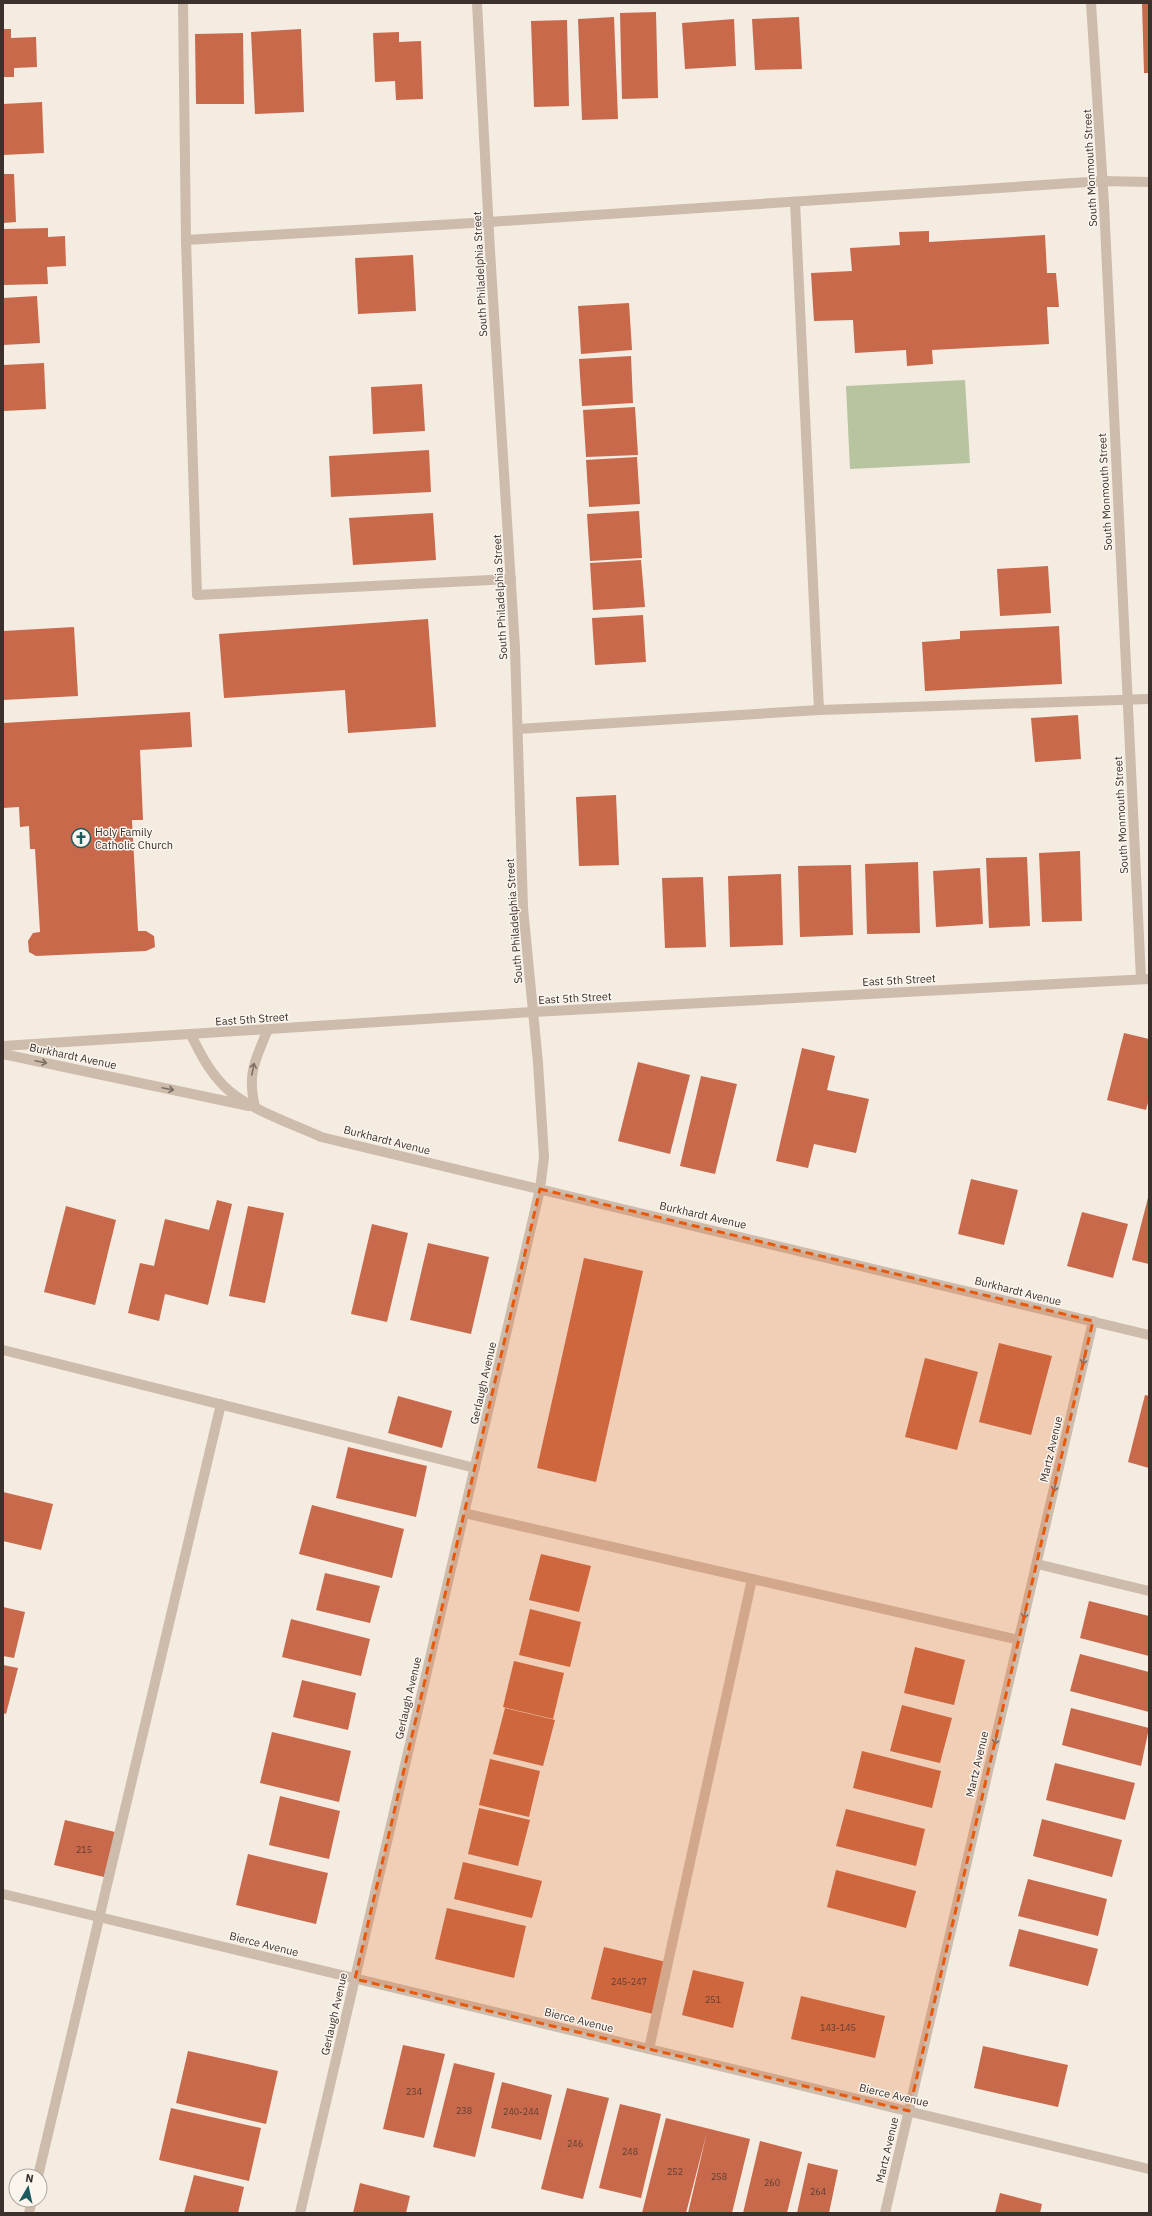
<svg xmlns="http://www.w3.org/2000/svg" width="1152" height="2216" font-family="'IBM Plex Sans',sans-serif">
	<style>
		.green { fill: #b8c4a0 }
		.building { fill: #c8694b }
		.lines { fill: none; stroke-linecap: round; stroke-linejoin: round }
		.minor { stroke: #cdbbac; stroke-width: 10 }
		.oneway { stroke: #7d6f65 }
		.marked { fill: #e8590c; fill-opacity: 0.2; stroke: #e8590c; stroke-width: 3; stroke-dasharray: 8 5; stroke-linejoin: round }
		.labels { text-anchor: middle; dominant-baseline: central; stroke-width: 3; stroke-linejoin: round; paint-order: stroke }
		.number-label { font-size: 9px; fill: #5e3e33 }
		.street-label { font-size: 11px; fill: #3b302b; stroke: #fbf5ee }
		.poi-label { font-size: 11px; fill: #3b302b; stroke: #fbf5ee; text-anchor: start }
	</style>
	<rect width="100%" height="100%" fill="#f4ebe1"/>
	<polygon class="green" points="965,380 970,463 850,469 846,386"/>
	<g class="building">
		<polygon points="1142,3 1149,3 1149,73 1144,73"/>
		<polygon points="656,12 658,98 622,99 620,13"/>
		<polygon points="614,17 618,119 582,120 578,19"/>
		<polygon points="799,17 802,69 755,70 752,19"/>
		<polygon points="734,19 736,66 685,69 682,23"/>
		<polygon points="567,20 569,106 534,107 531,21"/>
		<polygon points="3,29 11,29 11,38 36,37 37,67 14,68 14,77 3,77"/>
		<polygon points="301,29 304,112 255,114 251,32"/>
		<polygon points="399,32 399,42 421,41 423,99 396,100 395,81 375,82 373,33"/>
		<polygon points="243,33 244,104 196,104 195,34"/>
		<polygon points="42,102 44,153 3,155 3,104"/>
		<polygon points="3,174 14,174 16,222 3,223"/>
		<polygon points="48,228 48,237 65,236 66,266 47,267 48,284 3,285 3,229"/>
		<polygon points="929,231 929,242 1045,235 1047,273 1056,273 1059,307 1047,307 1049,344 932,350 933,364 907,366 906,350 855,353 853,320 814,321 811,273 852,271 850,248 900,245 899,232"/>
		<polygon points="413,255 416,311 358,314 355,258"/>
		<polygon points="37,296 40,343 3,345 3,298"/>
		<polygon points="629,303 632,350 581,354 578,306"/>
		<polygon points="631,356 633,403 582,406 579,359"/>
		<polygon points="44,363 46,409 3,411 3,365"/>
		<polygon points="422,384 425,431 373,434 371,387"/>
		<polygon points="635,407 638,455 586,457 583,410"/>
		<polygon points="429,450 431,492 331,497 329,456"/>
		<polygon points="637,457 640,504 589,507 586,460"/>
		<polygon points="639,511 642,558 590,561 587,514"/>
		<polygon points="433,513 436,560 353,565 349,518"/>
		<polygon points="641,560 645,607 593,610 590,563"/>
		<polygon points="1048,566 1051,613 1000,616 997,569"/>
		<polygon points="643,615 646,662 595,665 592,618"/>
		<polygon points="428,619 436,727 348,733 345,690 224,698 219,634"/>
		<polygon points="1059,626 1062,684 925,691 922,642 960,639 960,631"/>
		<polygon points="74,627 78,696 3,700 3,631"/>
		<polygon points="190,712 192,747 140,750 143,820 132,820 138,931 146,931 154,936 155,947 146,951 36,956 29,952 28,941 33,933 40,932 35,849 30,849 29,826 20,827 19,807 3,808 3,723"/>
		<polygon points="1078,715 1081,759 1035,762 1031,718"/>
		<polygon points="616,795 619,865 579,866 576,797"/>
		<polygon points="1080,851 1082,921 1042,922 1039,853"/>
		<polygon points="1027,857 1030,926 989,928 986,858"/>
		<polygon points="918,862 920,933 867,934 865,864"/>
		<polygon points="851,865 853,935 800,937 798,866"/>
		<polygon points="980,868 983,924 936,927 933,871"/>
		<polygon points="781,874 783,945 730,947 728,876"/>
		<polygon points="703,877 706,947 665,948 662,878"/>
		<polygon points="1124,1033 1149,1039 1149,1099 1146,1110 1107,1100"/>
		<polygon points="802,1048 835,1056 827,1090 869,1099 856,1153 814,1144 808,1168 776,1161"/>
		<polygon points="638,1062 690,1075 670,1154 618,1141"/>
		<polygon points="701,1076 737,1084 715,1174 680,1166"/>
		<polygon points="971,1179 1018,1190 1004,1245 958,1234"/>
		<polygon points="1149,1194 1149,1264 1132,1260"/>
		<polygon points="217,1200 232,1204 208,1305 165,1294 159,1321 128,1313 140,1263 154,1266 165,1219 209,1230"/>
		<polygon points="66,1206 116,1220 95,1305 44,1292"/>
		<polygon points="248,1206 284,1213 265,1303 229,1296"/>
		<polygon points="1082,1212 1128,1224 1113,1278 1067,1266"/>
		<polygon points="372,1224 408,1233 387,1322 351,1314"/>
		<polygon points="428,1243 489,1257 471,1334 410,1320"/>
		<polygon points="584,1258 643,1271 596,1482 537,1468"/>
		<polygon points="999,1343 1052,1356 1031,1435 979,1422"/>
		<polygon points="925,1358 978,1372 957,1450 905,1437"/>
		<polygon points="1145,1395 1149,1396 1149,1468 1128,1462"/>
		<polygon points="398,1396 452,1411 442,1448 388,1433"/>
		<polygon points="348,1447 427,1466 416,1517 336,1498"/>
		<polygon points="3,1492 53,1504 41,1550 3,1541"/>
		<polygon points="312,1505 404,1529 392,1578 299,1554"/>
		<polygon points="541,1554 591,1566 579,1612 529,1600"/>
		<polygon points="325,1573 380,1586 370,1623 316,1610"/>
		<polygon points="1089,1601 1149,1616 1149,1656 1080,1638"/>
		<polygon points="3,1607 25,1612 14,1658 3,1656"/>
		<polygon points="530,1609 581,1622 570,1667 519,1655"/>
		<polygon points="291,1619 370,1639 361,1676 282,1657"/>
		<polygon points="915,1647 965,1660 954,1705 904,1693"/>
		<polygon points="1080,1654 1149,1672 1149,1712 1070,1691"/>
		<polygon points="514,1661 564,1673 553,1719 503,1707"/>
		<polygon points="3,1665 18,1668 6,1714 3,1713"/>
		<polygon points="302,1680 356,1693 348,1730 293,1717"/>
		<polygon points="902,1705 952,1718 940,1763 890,1751"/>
		<polygon points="505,1708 555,1720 543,1766 493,1754"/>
		<polygon points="1071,1708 1149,1728 1141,1766 1062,1745"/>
		<polygon points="272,1732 351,1751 339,1802 260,1783"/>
		<polygon points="862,1751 941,1771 932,1808 853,1788"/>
		<polygon points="490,1759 540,1771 529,1817 479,1805"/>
		<polygon points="1055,1763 1135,1783 1125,1820 1046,1800"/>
		<polygon points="280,1796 340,1811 329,1859 269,1845"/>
		<polygon points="479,1808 530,1820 518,1866 468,1854"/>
		<polygon points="846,1809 925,1829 916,1866 836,1846"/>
		<polygon points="1042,1819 1122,1840 1112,1877 1033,1856"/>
		<polygon points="65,1820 115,1832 104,1877 54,1865"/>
		<polygon points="248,1854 328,1873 316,1924 236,1905"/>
		<polygon points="463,1862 542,1881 532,1918 454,1899"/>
		<polygon points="836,1870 916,1891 906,1928 827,1907"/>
		<polygon points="1028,1879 1107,1899 1098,1936 1018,1916"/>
		<polygon points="447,1908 526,1926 514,1978 435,1959"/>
		<polygon points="1019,1929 1098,1949 1088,1986 1009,1966"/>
		<polygon points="604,1947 666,1962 653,2014 591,1999"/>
		<polygon points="693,1970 744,1982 733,2028 682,2015"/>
		<polygon points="801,1996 885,2016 875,2058 791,2039"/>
		<polygon points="403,2045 445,2054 424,2138 383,2129"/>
		<polygon points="983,2046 1068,2065 1058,2107 974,2088"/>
		<polygon points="188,2051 278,2071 266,2124 176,2103"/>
		<polygon points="454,2063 495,2073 475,2157 433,2147"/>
		<polygon points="502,2082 552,2095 541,2140 491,2128"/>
		<polygon points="567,2088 609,2098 583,2199 541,2189"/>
		<polygon points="620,2104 661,2114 641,2198 599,2188"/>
		<polygon points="171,2108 261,2128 249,2181 159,2160"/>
		<polygon points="666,2118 750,2139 732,2213 688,2213 707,2132 686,2213 642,2213"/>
		<polygon points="760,2141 802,2152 787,2213 743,2213"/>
		<polygon points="808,2163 838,2170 829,2213 797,2213"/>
		<polygon points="194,2175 244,2187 238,2213 184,2213"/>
		<polygon points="360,2183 410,2196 406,2213 353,2213"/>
		<polygon points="1000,2193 1042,2204 1040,2213 995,2213"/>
	</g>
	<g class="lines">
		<g class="minor">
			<polyline points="183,3 186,240 197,595 511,579"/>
			<polyline points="1091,3 1104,204 1141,979"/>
			<polyline points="795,202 819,710"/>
			<polyline points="186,240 489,222 1103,181 1149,182"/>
			<polyline points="518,729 819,710 1149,699"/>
			<path d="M 191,1035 C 200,1053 209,1071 224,1086 C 245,1108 293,1124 321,1137 L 1149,1335"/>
			<polyline points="3,1046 533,1012 1149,979"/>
			<polyline points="3,1054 249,1106"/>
			<path d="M 255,1107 C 247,1073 255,1061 268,1029"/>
			<polyline points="3,1350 475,1468"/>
			<polyline points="464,1513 1019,1640"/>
			<polyline points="1037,1564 1149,1591"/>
			<polyline points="3,1894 1149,2169"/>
			<polyline points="649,2049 752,1579"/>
			<polyline points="38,2176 221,1404"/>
			<polyline points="29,2213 32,2200"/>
			<polyline points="300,2213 540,1189 544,1157 538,1063 523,908 515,648 490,251 477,3"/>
			<polyline points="885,2213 1093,1321"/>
		</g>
	</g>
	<defs><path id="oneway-shaft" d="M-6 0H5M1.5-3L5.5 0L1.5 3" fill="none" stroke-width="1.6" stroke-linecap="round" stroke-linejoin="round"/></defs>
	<g class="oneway">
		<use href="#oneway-shaft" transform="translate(41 1062) rotate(12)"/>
		<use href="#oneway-shaft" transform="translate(253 1069) rotate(-79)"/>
		<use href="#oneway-shaft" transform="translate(168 1089) rotate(12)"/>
		<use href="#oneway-shaft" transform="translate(1084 1359) rotate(103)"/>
		<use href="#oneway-shaft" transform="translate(1055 1486) rotate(103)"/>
		<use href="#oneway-shaft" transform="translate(1025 1613) rotate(103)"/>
		<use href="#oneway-shaft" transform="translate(996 1739) rotate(103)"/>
	</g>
	<path class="marked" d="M 540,1189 L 1093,1321 L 909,2111 L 355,1979 Z"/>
	<defs>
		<symbol id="church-ring" viewBox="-11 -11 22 22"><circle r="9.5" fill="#fbf5ee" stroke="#1f5a5e" stroke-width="1.5"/><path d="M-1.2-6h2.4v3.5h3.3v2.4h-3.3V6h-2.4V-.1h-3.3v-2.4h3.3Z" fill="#1f5a5e"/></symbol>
	</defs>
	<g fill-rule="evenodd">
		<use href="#church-ring" x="70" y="827" width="22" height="22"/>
	</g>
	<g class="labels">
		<g class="number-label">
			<text x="84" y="1849">215</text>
			<text x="629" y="1981">245-247</text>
			<text x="713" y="1999">251</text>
			<text x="838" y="2027">143-145</text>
			<text x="414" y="2091">234</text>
			<text x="464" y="2110">238</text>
			<text x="521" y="2111">240-244</text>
			<text x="575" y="2143">246</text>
			<text x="630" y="2151">248</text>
			<text x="675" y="2171">252</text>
			<text x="719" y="2176">258</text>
			<text x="772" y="2182">260</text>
			<text x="818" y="2191">264</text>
		</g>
		<g class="street-label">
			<text transform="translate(1090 168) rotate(-93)">South Monmouth Street</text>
			<text transform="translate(480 274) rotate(-93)">South Philadelphia Street</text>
			<text transform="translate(1105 492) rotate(-93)">South Monmouth Street</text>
			<text transform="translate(500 597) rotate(-93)">South Philadelphia Street</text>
			<text transform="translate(1121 815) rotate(-93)">South Monmouth Street</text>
			<text transform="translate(514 921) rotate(-94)">South Philadelphia Street</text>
			<text transform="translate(899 980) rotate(-3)">East 5th Street</text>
			<text transform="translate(575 998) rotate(-3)">East 5th Street</text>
			<text transform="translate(252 1019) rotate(-4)">East 5th Street</text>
			<text transform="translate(73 1056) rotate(12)">Burkhardt Avenue</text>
			<text transform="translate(387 1140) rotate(14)">Burkhardt Avenue</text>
			<text transform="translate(703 1215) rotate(13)">Burkhardt Avenue</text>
			<text transform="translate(1018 1291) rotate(14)">Burkhardt Avenue</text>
			<text transform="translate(483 1383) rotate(-77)">Gerlaugh Avenue</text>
			<text transform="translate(1051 1449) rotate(-77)">Martz Avenue</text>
			<text transform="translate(408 1698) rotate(-77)">Gerlaugh Avenue</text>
			<text transform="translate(977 1764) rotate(-77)">Martz Avenue</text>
			<text transform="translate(264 1944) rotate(14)">Bierce Avenue</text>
			<text transform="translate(334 2014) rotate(-77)">Gerlaugh Avenue</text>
			<text transform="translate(579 2020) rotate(14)">Bierce Avenue</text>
			<text transform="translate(894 2095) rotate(13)">Bierce Avenue</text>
			<text transform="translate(887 2150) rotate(-77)">Martz Avenue</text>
		</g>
		<g class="poi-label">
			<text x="95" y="832">Holy Family<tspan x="95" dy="13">Catholic Church</tspan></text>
		</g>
	</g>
	<rect width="1152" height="2216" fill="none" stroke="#3b302b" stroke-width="8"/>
	<g transform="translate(28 2188) rotate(9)"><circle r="19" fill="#fbf5ee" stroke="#aea6a0"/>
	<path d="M0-3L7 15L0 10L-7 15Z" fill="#1f5a5e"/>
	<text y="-6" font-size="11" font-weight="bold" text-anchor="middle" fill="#3b302b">N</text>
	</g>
</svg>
